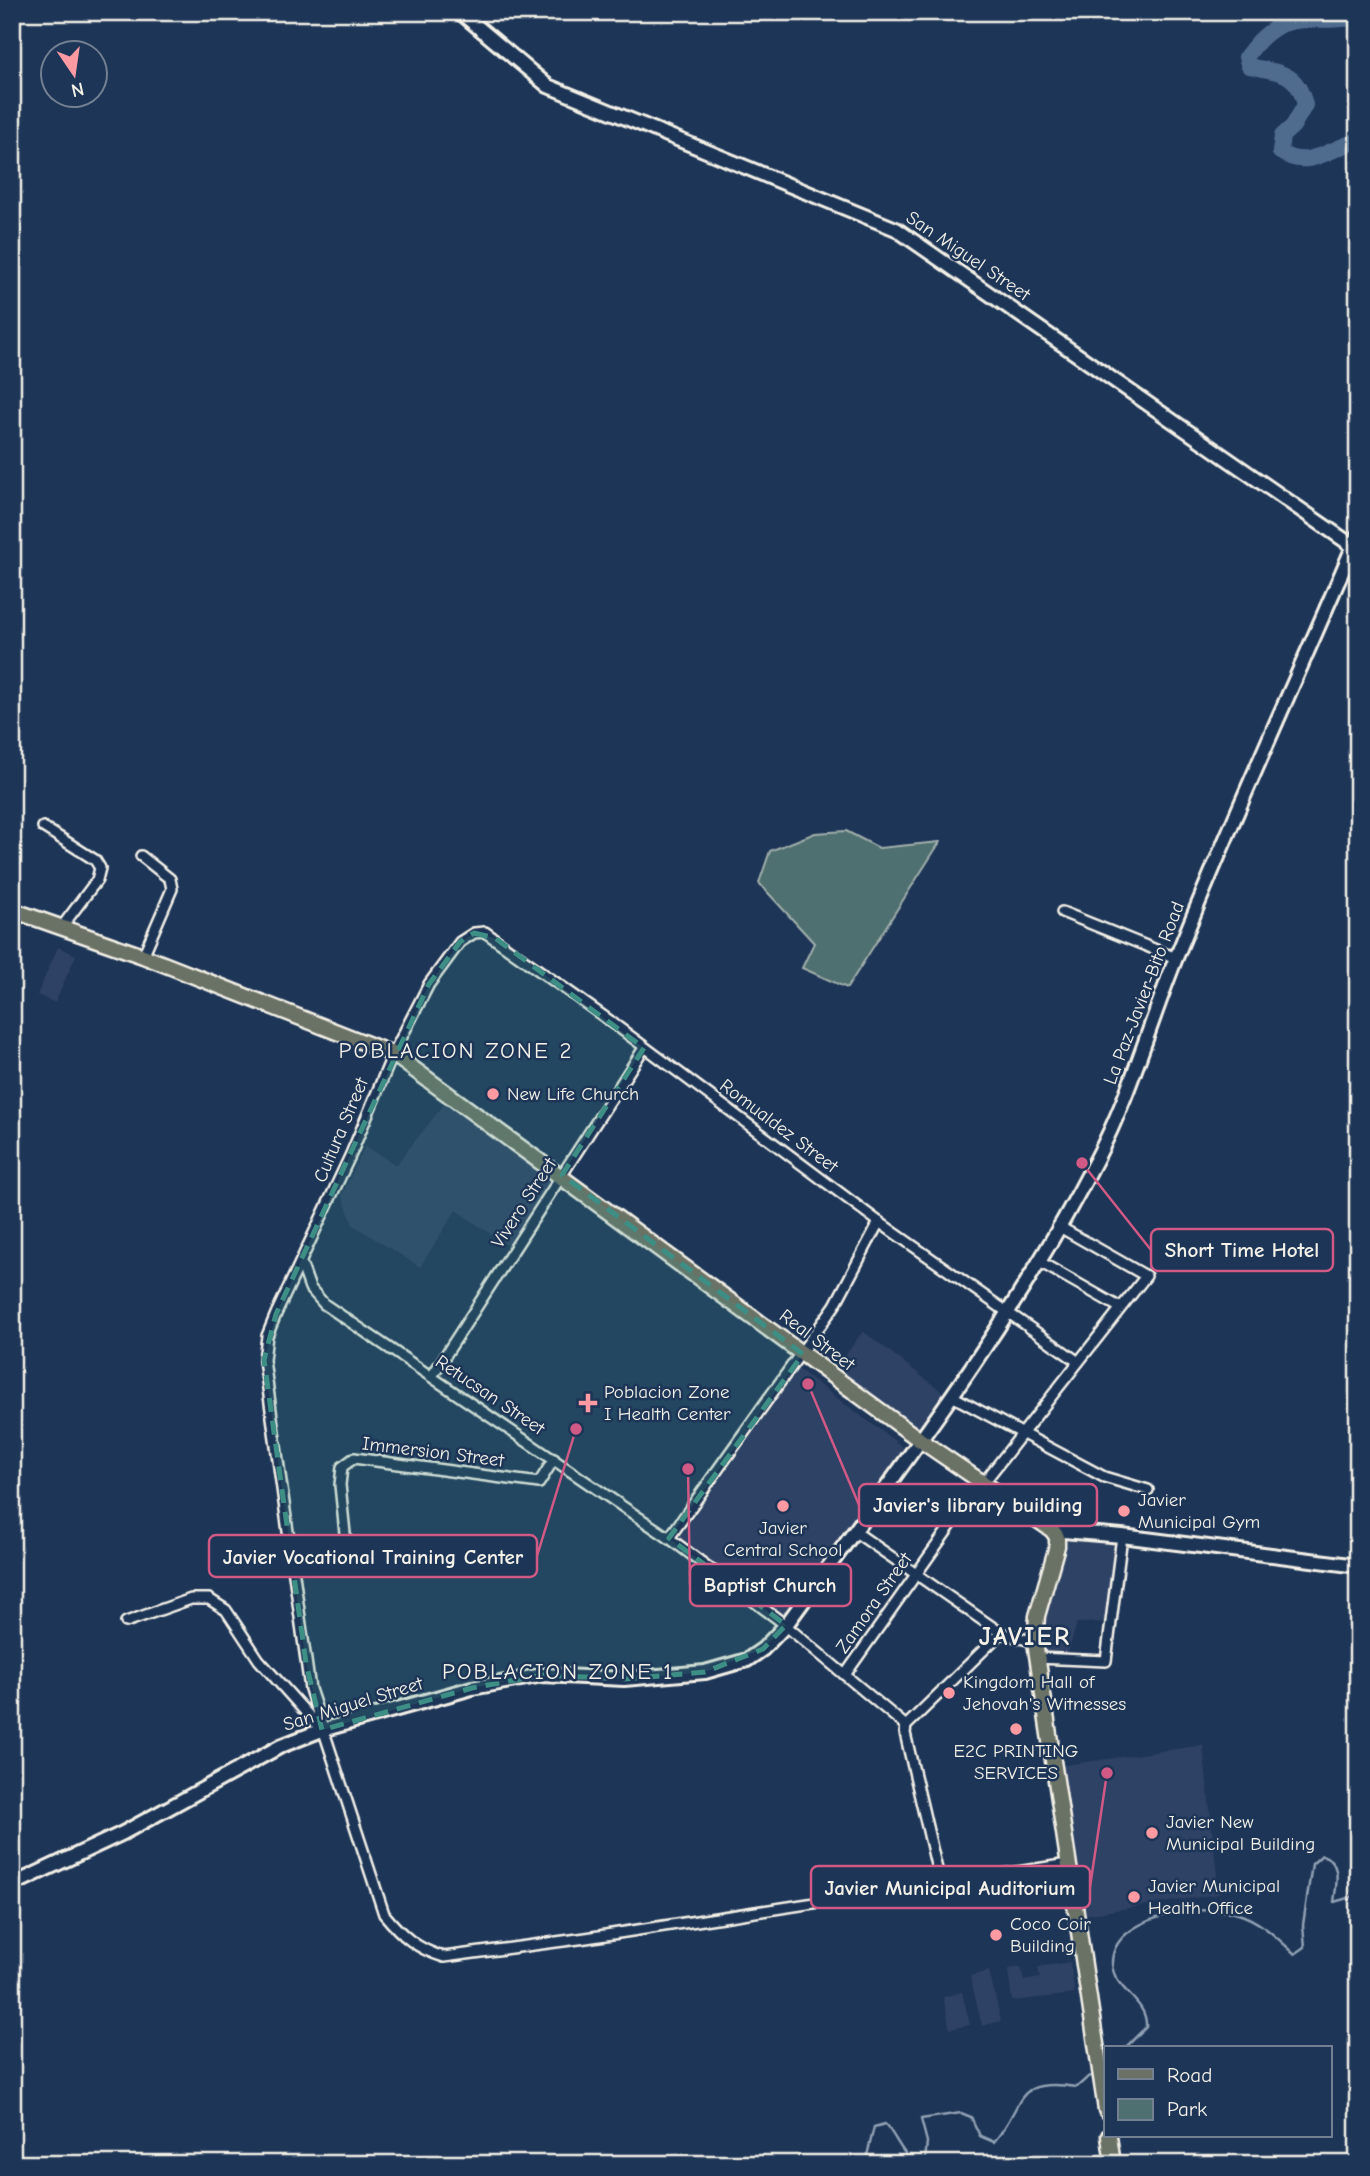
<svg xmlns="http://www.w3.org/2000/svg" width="1370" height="2176" font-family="'Comic Neue',sans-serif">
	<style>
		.built { fill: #2e4265 }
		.green { fill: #4f7070; stroke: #a2b0ac; stroke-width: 2 }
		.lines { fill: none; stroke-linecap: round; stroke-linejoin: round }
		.stream { stroke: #91a1b3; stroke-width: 2.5 }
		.river { stroke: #4f6c8f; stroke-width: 16 }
		.street-casing { stroke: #f4f1e8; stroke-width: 14 }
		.secondary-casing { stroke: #f4f1e8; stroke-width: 18 }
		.primary-casing { stroke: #f4f1e8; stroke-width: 19 }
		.street { stroke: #1d3557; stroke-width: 9 }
		.secondary { stroke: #1d3557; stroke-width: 12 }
		.primary { stroke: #6b7165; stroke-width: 14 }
		.marked { fill: #3d8f86; fill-opacity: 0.2; stroke: #3d8f86; stroke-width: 5; stroke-dasharray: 14 9; stroke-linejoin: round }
		.poi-dot { fill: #ff9aa2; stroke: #1d3557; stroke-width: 2.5 }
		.labels { text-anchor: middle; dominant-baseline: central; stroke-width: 5; stroke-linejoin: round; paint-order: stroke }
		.street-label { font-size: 19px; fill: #f4f1e8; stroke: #1d3557 }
		.poi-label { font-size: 19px; fill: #f4f1e8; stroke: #1d3557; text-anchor: start }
		.quarter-label { font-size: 23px; letter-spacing: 2px; fill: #f4f1e8; stroke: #1d3557 }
		.district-label { font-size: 26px; font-weight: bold; letter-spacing: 2px; fill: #f4f1e8; stroke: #1d3557 }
		.leader { fill: none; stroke: #d15985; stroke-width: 2.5 }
		.callout-dot { fill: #d15985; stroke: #1d3557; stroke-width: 2.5 }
		.callout { fill: #1d3557; stroke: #d15985; stroke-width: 2.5 }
		.callout-label { font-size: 21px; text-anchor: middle; font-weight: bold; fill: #f4f1e8 }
	</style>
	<rect width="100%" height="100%" fill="#1d3557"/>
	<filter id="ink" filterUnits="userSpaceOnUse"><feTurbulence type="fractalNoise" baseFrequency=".0143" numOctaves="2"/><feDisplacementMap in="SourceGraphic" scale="14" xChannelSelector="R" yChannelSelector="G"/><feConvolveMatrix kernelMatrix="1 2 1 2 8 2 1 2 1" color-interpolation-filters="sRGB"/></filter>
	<g filter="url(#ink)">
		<g class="built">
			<polygon points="58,947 76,955 55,1003 37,995"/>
			<polygon points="446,1102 557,1183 511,1248 456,1210 420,1267 353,1225 342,1195 365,1146 396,1165"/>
			<polygon points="863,1331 949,1397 919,1435 834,1371"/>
			<polygon points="798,1369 907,1450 785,1619 678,1539"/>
			<polygon points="1076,1535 1120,1539 1107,1622 1077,1623 1068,1653 1042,1651 1043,1604 1063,1545"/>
			<polygon points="1203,1745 1219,1894 1084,1915 1059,1766"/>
			<polygon points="1070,1962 1075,1994 1012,2001 1008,1969 1021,1967 1024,1981 1040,1978 1038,1967"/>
			<polygon points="989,1971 1001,2021 982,2026 970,1976"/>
			<polygon points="962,1992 970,2025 950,2029 943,1997"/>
		</g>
		<polygon class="green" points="846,831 879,848 940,842 847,988 802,968 814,943 759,883 770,851 815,833"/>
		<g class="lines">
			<g class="stream">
				<path d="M 1125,2048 L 1146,2027 C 1148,1999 1113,1991 1112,1963 C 1112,1915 1203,1903 1238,1914 C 1260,1920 1278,1939 1295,1954 L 1305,1947 L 1303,1925 L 1312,1864 L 1322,1855 C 1343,1862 1336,1885 1334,1902 L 1358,1895"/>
				<path d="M 865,2164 L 874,2127 L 885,2124 C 896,2136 900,2151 913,2162 L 925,2161 L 927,2142 L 921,2119 L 961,2113 L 971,2117 L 980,2136 L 994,2142 C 1027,2103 1011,2077 1077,2087 L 1088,2077 L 1096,2075"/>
			</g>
			<path class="river" d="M 1358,17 C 1305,26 1283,5 1246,57 L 1249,66 C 1279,73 1297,70 1305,105 L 1293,126 L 1282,136 L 1280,152 C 1308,171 1329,148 1358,141"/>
			<defs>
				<g id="street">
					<polyline points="43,827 95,860 100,868 97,880 61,928"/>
					<polyline points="141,856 170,879 172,889 143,956"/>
					<polyline points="1062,912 1176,958"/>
					<polyline points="1038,1261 1119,1307"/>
					<polyline points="301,1263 310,1288 324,1304 669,1538 779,1620 906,1726"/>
					<polyline points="432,1376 644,1048"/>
					<polyline points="952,1396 1104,1477 1148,1490"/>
					<polyline points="854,1531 1001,1633 1035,1642"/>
					<polyline points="669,1538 835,1305 879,1222"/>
					<polyline points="347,1553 340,1485 342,1467 354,1458 539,1483 554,1459"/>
					<polyline points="126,1622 191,1599 209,1599 226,1610 259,1660 318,1726"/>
					<polyline points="1037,1658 1106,1661 1122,1536"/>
					<polyline points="845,1675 956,1518 1146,1276 1058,1226"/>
					<path d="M 1068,1864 L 586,1938 L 444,1957 C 417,1949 402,1936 384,1914 L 310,1689 L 264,1360 L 267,1336 L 276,1314 L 351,1154 L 393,1054 L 429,984 L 460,942 L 474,933 L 485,932 L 610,1021 L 879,1222 L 1077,1361"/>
					<polyline points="940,1882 905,1733 906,1726 1001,1633"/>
				</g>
				<g id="secondary">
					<polyline points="460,12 548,86 896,229 1353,546"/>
					<polyline points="1052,1530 1122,1536 1358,1566"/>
					<path d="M 12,1885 L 123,1833 L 281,1746 L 322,1730 L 472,1688 L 543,1675 L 624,1679 L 705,1672 L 747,1660 L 763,1649 L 786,1625 C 895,1475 1011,1326 1096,1160 C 1130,1096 1149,1025 1176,958 C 1233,816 1298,676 1358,535"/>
				</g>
				<g id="primary">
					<polyline points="12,910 143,956 393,1054 920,1440 1052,1530 1057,1537 1057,1546 1037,1616 1035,1642 1106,2110"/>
					<polyline points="1109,2136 1113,2164"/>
				</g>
			</defs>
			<use href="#street" class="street-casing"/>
			<use href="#secondary" class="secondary-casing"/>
			<use href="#primary" class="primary-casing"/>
			<use href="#street" class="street"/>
			<use href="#secondary" class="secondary"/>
			<use href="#primary" class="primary"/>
		</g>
	</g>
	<path class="marked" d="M 474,933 L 495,938 L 644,1048 L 562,1175 L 803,1354 L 669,1538 L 786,1625 L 763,1649 L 705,1672 L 624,1679 L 543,1675 L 472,1688 L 322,1730 L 306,1663 L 264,1360 L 276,1314 L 429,984 L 460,942 Z"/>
	<g class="poi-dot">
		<circle cx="493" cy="1094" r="7"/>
		<path d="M584.5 1392.5h7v7h7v7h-7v7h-7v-7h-7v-7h7z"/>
		<circle cx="783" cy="1506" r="7"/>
		<circle cx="1124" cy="1511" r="7"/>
		<circle cx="949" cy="1693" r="7"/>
		<circle cx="1016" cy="1729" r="7"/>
		<circle cx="1152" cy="1833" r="7"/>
		<circle cx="1134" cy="1897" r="7"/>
		<circle cx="996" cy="1935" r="7"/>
	</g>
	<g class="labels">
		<g class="street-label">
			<text transform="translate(968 256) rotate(34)">San Miguel Street</text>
			<text transform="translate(1144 993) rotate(-69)">La Paz-Javier-Bito Road</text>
			<text transform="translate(779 1126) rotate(37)">Romualdez Street</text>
			<text transform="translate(341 1130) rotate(-67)">Cultura Street</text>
			<text transform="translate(524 1203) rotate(-57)">Vivero Street</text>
			<text transform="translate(817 1340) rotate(37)">Real Street</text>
			<text transform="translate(490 1395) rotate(34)">Retucsan Street</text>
			<text transform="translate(433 1452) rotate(7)">Immersion Street</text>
			<text transform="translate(874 1603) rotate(-55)">Zamora Street</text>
			<text transform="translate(353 1704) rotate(-17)">San Miguel Street</text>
		</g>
		<g class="poi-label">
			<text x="507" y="1094">New Life Church</text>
			<text x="604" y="1392">Poblacion Zone<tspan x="604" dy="22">I Health Center</tspan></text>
			<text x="1138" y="1500">Javier<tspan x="1138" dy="22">Municipal Gym</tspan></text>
			<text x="783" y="1528" text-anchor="middle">Javier<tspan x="783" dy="22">Central School</tspan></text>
			<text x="963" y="1682">Kingdom Hall of<tspan x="963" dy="22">Jehovah's Witnesses</tspan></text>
			<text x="1016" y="1751" text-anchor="middle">E2C PRINTING<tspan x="1016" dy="22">SERVICES</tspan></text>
			<text x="1166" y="1822">Javier New<tspan x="1166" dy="22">Municipal Building</tspan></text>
			<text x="1148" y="1886">Javier Municipal<tspan x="1148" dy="22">Health Office</tspan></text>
			<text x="1010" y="1924">Coco Coir<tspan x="1010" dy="22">Building</tspan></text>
		</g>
		<g class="quarter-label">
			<text x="456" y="1050">POBLACION ZONE 2</text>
			<text x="558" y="1671">POBLACION ZONE 1</text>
		</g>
		<g class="district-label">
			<text x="1025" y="1637">JAVIER</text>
		</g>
	</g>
	<path class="leader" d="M1082 1163L1151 1250M808 1384L859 1505M576 1429L537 1556M688 1469L690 1585M1107 1773L1090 1887"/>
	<g class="callout-dot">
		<circle cx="1082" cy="1163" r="7"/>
		<circle cx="808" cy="1384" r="7"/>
		<circle cx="576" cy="1429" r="7"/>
		<circle cx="688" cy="1469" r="7"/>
		<circle cx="1107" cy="1773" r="7"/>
	</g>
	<g class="callout">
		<rect x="1151" y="1229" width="182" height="42" rx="7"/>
		<rect x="859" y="1484" width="238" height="42" rx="7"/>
		<rect x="209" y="1535" width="328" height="42" rx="7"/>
		<rect x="690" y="1564" width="161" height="42" rx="7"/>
		<rect x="811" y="1866" width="279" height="42" rx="7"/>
	</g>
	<g class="callout-label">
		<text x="1242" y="1257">Short Time Hotel</text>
		<text x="978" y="1512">Javier's library building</text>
		<text x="373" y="1564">Javier Vocational Training Center</text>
		<text x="770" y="1592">Baptist Church</text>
		<text x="950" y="1895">Javier Municipal Auditorium</text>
	</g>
	<rect width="1370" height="2176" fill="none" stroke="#1d3557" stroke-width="42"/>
	<rect x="21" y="21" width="1328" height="2134" fill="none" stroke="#f4f1e8" stroke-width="2.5" filter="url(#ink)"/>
	<rect x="1104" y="2046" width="228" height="91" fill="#1d3557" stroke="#738091" stroke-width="2"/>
	<rect x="1118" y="2069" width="35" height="10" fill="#6b7165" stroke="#738091" stroke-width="2"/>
	<text x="1167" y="2082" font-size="21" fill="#f4f1e8">Road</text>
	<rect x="1118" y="2099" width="35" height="21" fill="#4f7070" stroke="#738091" stroke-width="2"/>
	<text x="1167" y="2116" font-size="21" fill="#f4f1e8">Park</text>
	<g transform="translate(74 74) rotate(167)"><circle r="33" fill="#1d3557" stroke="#738091" stroke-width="2"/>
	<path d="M0-5L12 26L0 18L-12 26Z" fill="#ff9aa2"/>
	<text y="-10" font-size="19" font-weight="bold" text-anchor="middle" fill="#f4f1e8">N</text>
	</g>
</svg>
